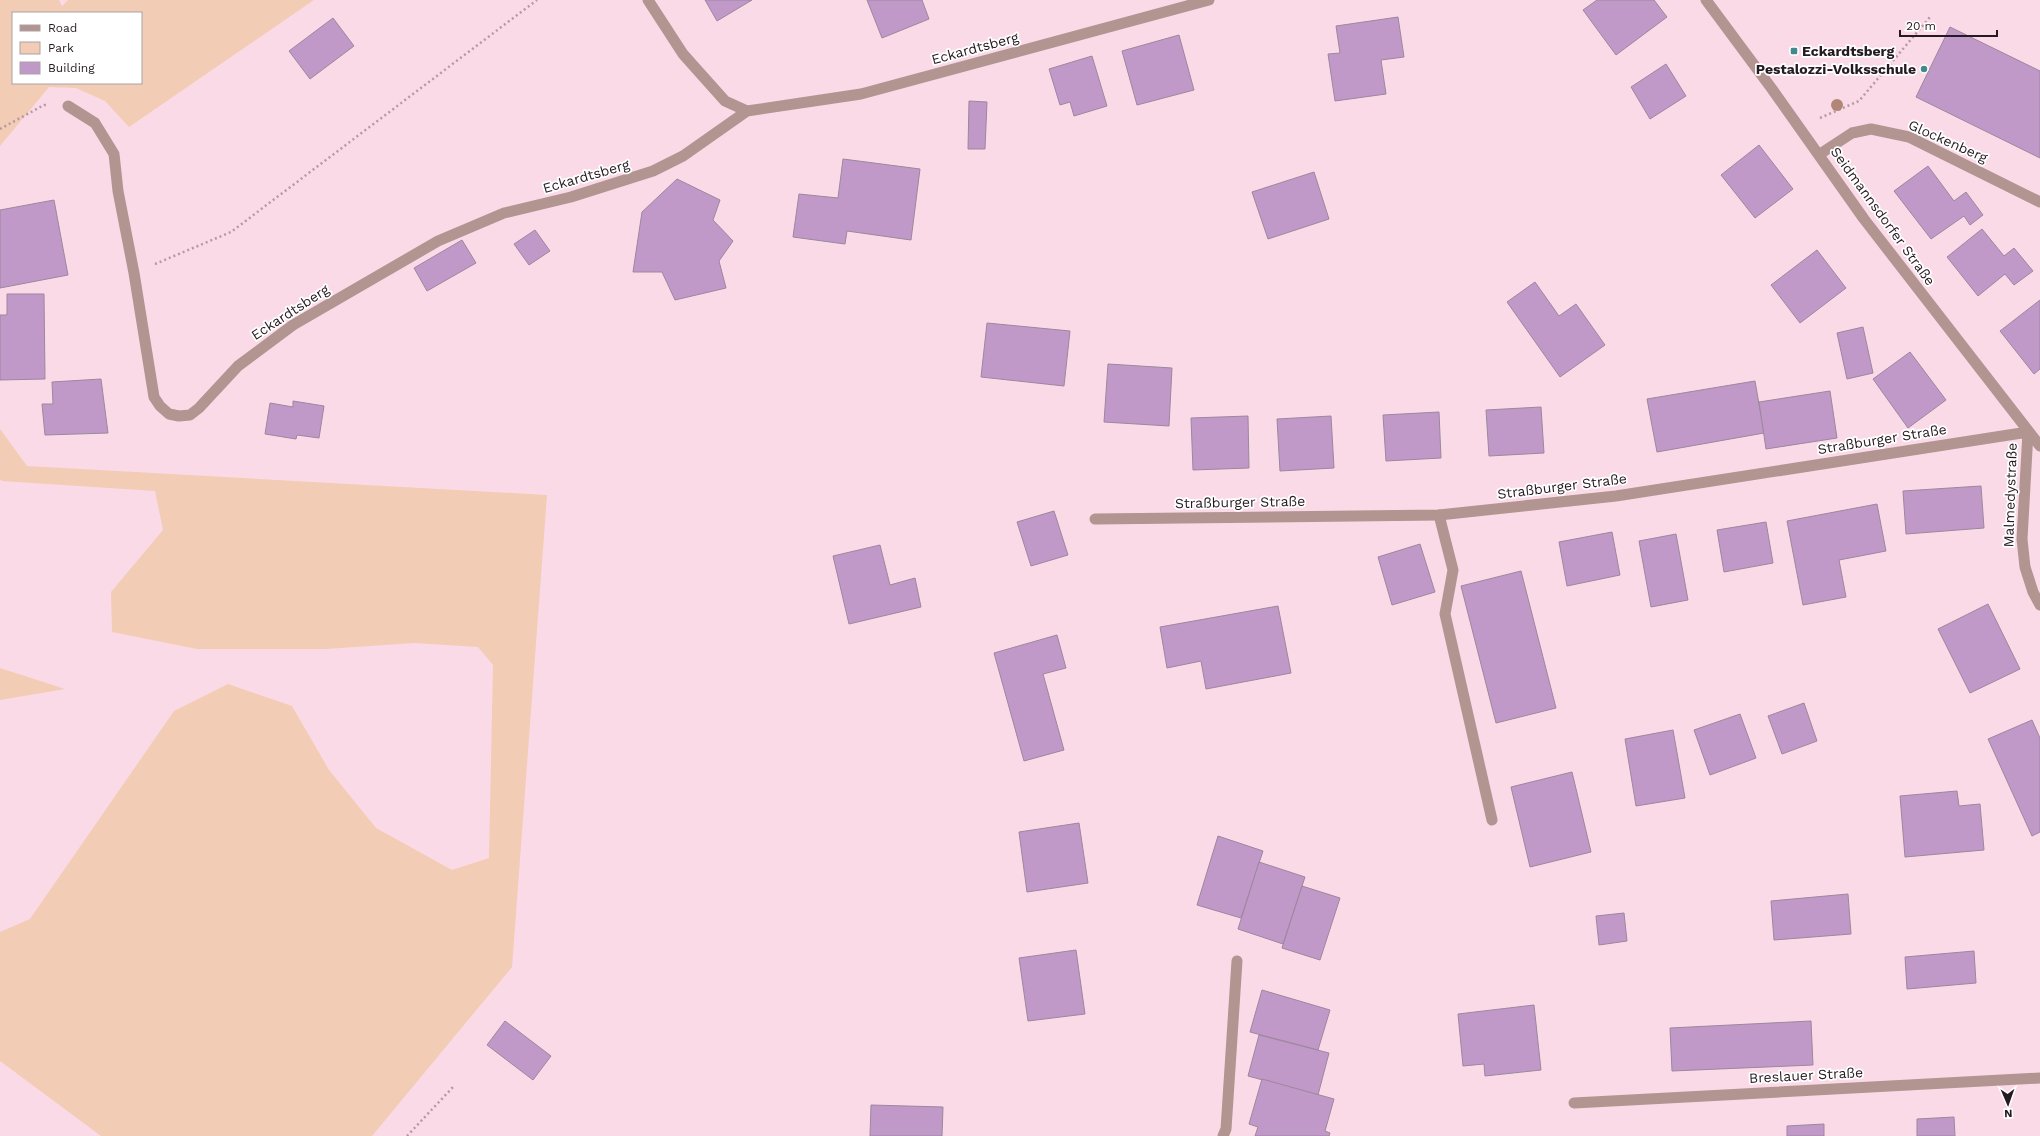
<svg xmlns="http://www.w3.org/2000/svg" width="2040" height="1136" font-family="'Work Sans',sans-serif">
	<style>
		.green { fill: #f2ccb4; fill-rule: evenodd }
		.building { fill: #c199c8; stroke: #9b879e }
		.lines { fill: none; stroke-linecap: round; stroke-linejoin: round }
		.path { stroke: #b39aa4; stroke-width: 2.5; stroke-dasharray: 2 3; stroke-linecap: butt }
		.service { stroke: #b29491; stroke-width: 11 }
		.minor { stroke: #b29491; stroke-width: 11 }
		.tertiary { stroke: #b29491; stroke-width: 11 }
		.tree { fill: #b18676 }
		.poi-dot { fill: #41898a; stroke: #fff; stroke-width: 1.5 }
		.labels { text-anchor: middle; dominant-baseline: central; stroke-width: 3.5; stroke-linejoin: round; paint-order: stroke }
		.street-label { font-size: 14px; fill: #251a1f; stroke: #fff }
		.poi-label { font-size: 14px; font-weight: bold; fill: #251a1f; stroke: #fff; text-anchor: start }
	</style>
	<rect width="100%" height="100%" fill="#fadae7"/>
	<g class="green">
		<path d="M 0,0 L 59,0 L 62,6 L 68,0 L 314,0 L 129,127 L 105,101 L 76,88 L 49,87 L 0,146 ZM 13,13 L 141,13 L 141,83 L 13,83 Z"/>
		<polygon points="0,429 27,466 547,495 512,967 372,1136 101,1136 0,1061 0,932 30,919 174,711 228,684 292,706 329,770 376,828 452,870 489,858 493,665 478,647 414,643 326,649 197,649 112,632 111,592 163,530 155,491 2,481 0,479"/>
		<polygon points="0,668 65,689 0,700"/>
	</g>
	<g class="building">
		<polygon points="705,0 752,0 717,21"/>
		<polygon points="867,0 922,0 929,19 882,38"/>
		<polygon points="1597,0 1654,0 1667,17 1616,55 1583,10"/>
		<polygon points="1398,17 1404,57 1381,60 1386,94 1335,101 1328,54 1340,53 1336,26"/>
		<polygon points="333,18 354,46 310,79 289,51"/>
		<polygon points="1950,27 2040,71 2040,158 1916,97"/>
		<polygon points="1179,35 1194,90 1137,105 1122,51"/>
		<polygon points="1092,56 1107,106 1074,116 1070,102 1060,105 1049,69"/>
		<polygon points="1666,64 1686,96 1650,119 1631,87"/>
		<polygon points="969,101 987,102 985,149 968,149"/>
		<polygon points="1759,145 1793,189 1755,218 1721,175"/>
		<polygon points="843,159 920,169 911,240 847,231 845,244 793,237 799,194 838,198"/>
		<polygon points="1928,166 1954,201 1966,192 1983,215 1970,225 1964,216 1931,239 1894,191"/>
		<polygon points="1314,172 1329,219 1268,239 1252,192"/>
		<polygon points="677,179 720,200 713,220 733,241 719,261 726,288 675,300 662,272 633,272 642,212"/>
		<polygon points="54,200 68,275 0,288 0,210"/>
		<polygon points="1982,229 2004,256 2014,248 2033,271 2014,285 2005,274 1978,296 1947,257"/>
		<polygon points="535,230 550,251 529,265 514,244"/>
		<polygon points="462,240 476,263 427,291 414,268"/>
		<polygon points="1817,250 1846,288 1800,323 1771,285"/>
		<polygon points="1535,282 1559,316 1576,304 1605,345 1560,377 1507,302"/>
		<polygon points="7,294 44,294 45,379 0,380 0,315 7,315"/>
		<polygon points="2040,300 2040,369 2034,374 2000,331"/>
		<polygon points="987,323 1070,331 1064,386 981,377"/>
		<polygon points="1863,327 1873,373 1847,379 1837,333"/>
		<polygon points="1910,352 1946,400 1908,428 1873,379"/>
		<polygon points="1108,364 1172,368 1169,426 1104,422"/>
		<polygon points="101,379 108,433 45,435 42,404 53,404 52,382"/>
		<polygon points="1755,381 1764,433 1657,452 1647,399"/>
		<polygon points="1830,391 1837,438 1766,449 1759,402"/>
		<polygon points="293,401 324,406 319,438 297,435 296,439 265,434 270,403 293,407"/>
		<polygon points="1541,407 1544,453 1489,456 1486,410"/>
		<polygon points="1439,412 1441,458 1386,461 1383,415"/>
		<polygon points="1248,416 1249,468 1193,470 1191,418"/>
		<polygon points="1331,416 1334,468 1280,471 1277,419"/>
		<polygon points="1981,486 1984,528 1906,534 1903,491"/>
		<polygon points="1877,504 1886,551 1839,560 1846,597 1803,605 1787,521"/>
		<polygon points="1054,511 1068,555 1031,566 1017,522"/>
		<polygon points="1766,522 1773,563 1724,572 1717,530"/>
		<polygon points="1612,532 1620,575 1567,586 1559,542"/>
		<polygon points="1676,534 1688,600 1651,607 1639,541"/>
		<polygon points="1420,544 1435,592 1392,605 1378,557"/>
		<polygon points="880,545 890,585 915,578 921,607 849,624 833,556"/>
		<polygon points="1521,571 1556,708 1496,723 1461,586"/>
		<polygon points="1988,604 2020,669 1970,693 1938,629"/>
		<polygon points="1278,606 1291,673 1206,689 1201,661 1167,668 1160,627"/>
		<polygon points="1057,635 1066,668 1043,674 1064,750 1024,761 994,653"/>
		<polygon points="1804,703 1817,741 1782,754 1768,716"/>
		<polygon points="1740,714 1756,758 1710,775 1694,730"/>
		<polygon points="2032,720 2040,738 2040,832 2032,836 1988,739"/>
		<polygon points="1673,730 1685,798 1636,806 1625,739"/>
		<polygon points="1572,772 1591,852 1530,867 1511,787"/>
		<polygon points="1957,791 1959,806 1980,804 1984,850 1905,857 1900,796"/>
		<polygon points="1079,823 1088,883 1027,892 1019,832"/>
		<polygon points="1218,836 1263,851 1241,918 1197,905"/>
		<polygon points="1259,862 1305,877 1283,944 1238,929"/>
		<polygon points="1302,886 1340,898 1320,960 1282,948"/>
		<polygon points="1848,894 1851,934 1774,940 1771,901"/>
		<polygon points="1624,913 1627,941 1599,945 1596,916"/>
		<polygon points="1076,950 1085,1014 1028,1021 1019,958"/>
		<polygon points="1974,951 1976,983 1907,989 1905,957"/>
		<polygon points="1262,990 1330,1010 1318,1050 1250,1032"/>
		<polygon points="1534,1005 1541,1070 1485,1076 1484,1064 1463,1066 1458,1014"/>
		<polygon points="505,1021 551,1056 533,1080 487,1045"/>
		<polygon points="1811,1021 1813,1065 1672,1071 1670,1028"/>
		<polygon points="1259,1035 1329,1053 1318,1095 1248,1076"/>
		<polygon points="1262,1079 1334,1099 1325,1131 1330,1133 1329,1136 1255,1136 1258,1127 1249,1124"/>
		<polygon points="871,1105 943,1107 942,1136 870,1136"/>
		<polygon points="1954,1117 1955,1136 1917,1136 1917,1119"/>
		<polygon points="1824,1124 1824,1136 1787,1136 1787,1126"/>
	</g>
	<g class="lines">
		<g class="path">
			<polyline points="1820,118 1859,101 1930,17"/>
			<polyline points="0,129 44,105 47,105"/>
			<polyline points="155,264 231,232 537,0"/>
			<polyline points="407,1136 454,1086"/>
		</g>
		<g class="service">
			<polyline points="1439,515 1453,570 1445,614 1492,820"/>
			<polyline points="1223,1136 1226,1129 1237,961"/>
		</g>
		<g class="minor">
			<polyline points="648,0 683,54 725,101 747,111"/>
			<polyline points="68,106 95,123 114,154 118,191 134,273 154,397 160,406 169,414 179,416 190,415 199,408 238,366 293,325 438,241 504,213 571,197 653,171 683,156 747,111 861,94 1209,0"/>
			<polyline points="1820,154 1852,133 1871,129 1909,137 2040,202"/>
			<polyline points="1095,519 1439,515 1616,496 2028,432 2022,539 2025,567 2033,592 2040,605"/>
			<polyline points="1574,1103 2040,1078"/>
		</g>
		<polyline class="tertiary" points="1706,0 1772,89 1864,219 2040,446"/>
	</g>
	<circle class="tree" cx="1837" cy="105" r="6"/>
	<g class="poi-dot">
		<rect x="1790" y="47" width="8" height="8" rx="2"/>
		<circle cx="1924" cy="69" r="4"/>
	</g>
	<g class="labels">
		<g class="street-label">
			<text transform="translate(975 48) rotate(-15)">Eckardtsberg</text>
			<text transform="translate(1948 141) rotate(24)">Glockenberg</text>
			<text transform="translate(586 176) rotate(-16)">Eckardtsberg</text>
			<text transform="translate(1883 216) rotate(54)">Seidmannsdorfer Straße</text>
			<text transform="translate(290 312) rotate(-33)">Eckardtsberg</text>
			<text transform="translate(1882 439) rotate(-9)">Straßburger Straße</text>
			<text transform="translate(1562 486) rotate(-7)">Straßburger Straße</text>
			<text transform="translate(2010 495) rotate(-88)">Malmedystraße</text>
			<text transform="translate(1240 502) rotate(-1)">Straßburger Straße</text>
			<text transform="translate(1806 1075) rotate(-3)">Breslauer Straße</text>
		</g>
		<g class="poi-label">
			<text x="1802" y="51">Eckardtsberg</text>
			<text x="1916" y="69" text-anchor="end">Pestalozzi-Volksschule</text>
		</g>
	</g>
	<rect x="12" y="12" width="130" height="72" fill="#ffffff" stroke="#a8a3a5"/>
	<rect x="20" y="25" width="20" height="6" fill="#b29491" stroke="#a8a3a5"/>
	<text x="48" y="32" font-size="12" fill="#251a1f">Road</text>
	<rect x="20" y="42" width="20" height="12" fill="#f2ccb4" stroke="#a8a3a5"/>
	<text x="48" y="52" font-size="12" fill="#251a1f">Park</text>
	<rect x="20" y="62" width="20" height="12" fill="#c199c8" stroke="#a8a3a5"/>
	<text x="48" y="72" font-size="12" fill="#251a1f">Building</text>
	<g transform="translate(2008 1104) rotate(178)" stroke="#ffffff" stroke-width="3" paint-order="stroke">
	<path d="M0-3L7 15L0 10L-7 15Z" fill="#251a1f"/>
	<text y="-6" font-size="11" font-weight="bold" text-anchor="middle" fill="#251a1f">N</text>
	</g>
	<path d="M1900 30v6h97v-6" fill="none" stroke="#251a1f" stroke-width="2"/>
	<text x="1906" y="30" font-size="12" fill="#251a1f" stroke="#ffffff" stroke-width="3" paint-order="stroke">20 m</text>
</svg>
